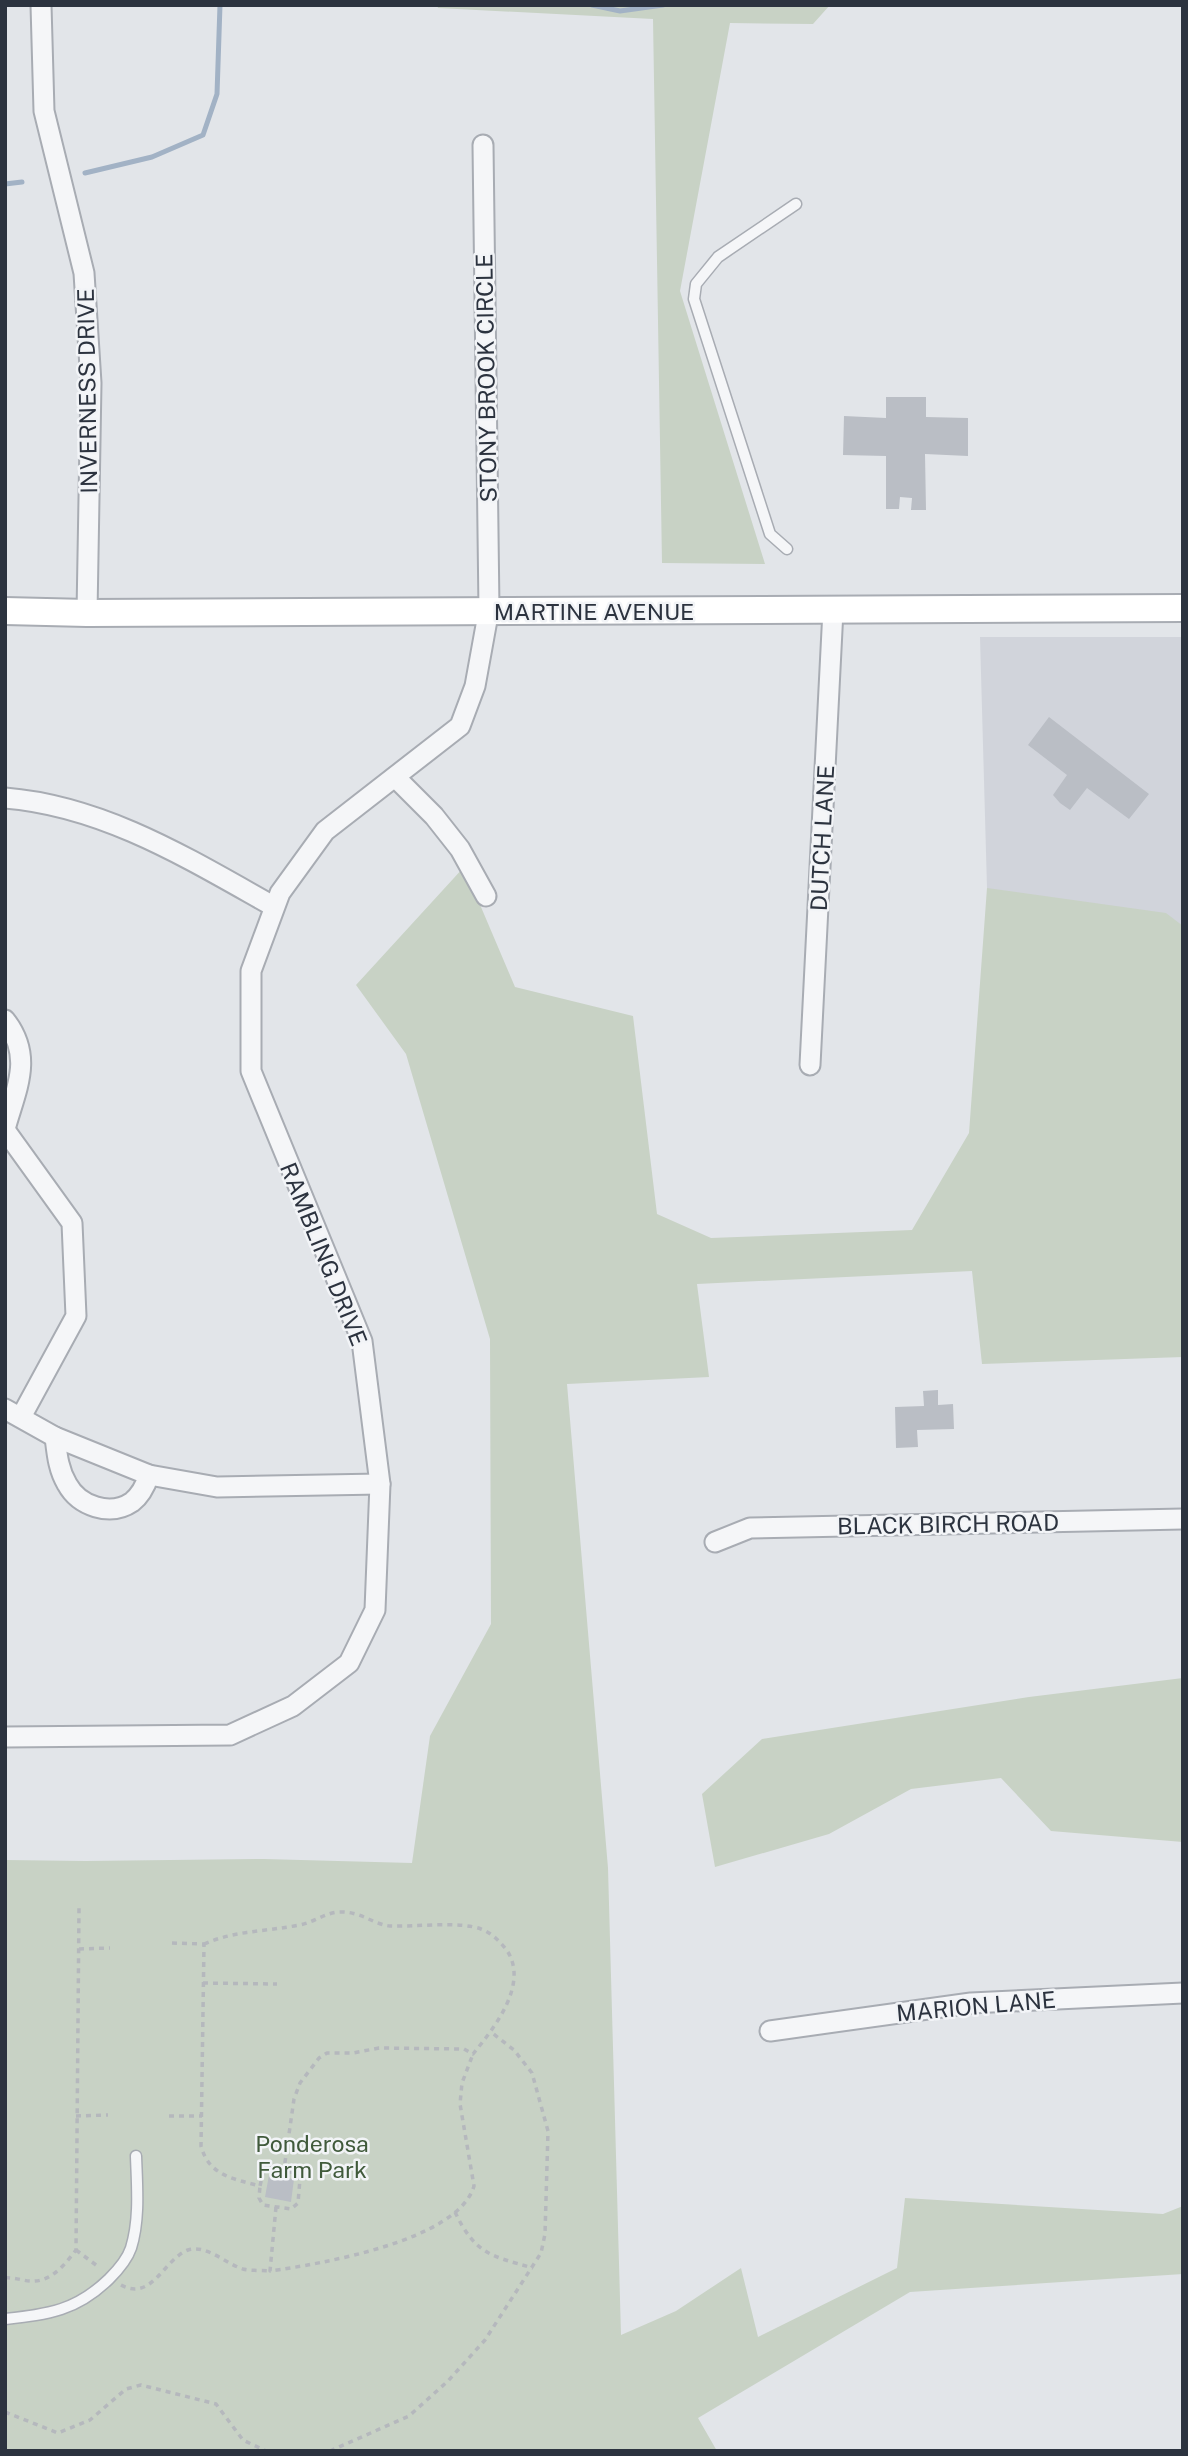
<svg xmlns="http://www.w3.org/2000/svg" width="1188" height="2456" font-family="'Public Sans',sans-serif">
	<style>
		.built { fill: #d1d4db }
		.green { fill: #c8d2c5 }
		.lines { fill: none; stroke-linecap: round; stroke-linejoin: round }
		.stream { stroke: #a2b2c5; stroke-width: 5 }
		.building { fill: #babec5 }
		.lane-casing { stroke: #a8acb3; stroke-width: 13 }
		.street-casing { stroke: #a8acb3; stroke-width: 23 }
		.secondary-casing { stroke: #a8acb3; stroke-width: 30 }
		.path { stroke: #b5b8bd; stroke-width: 3.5; stroke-dasharray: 5 5; stroke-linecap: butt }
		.lane { stroke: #f5f6f8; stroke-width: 10 }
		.street { stroke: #f5f6f8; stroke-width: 19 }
		.secondary { stroke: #fff; stroke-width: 26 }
		.labels { text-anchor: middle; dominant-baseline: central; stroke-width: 5; stroke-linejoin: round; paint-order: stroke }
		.street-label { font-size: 23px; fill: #2c333f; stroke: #f2f4f7 }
		.park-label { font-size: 23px; fill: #405a3b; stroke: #f2f4f7 }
	</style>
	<rect width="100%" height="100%" fill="#e2e5e9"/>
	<polygon class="built" points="980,637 1183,637 1183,1269 987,888"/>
	<g class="green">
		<polygon points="437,5 830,5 813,24 730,23 680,291 765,564 662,563 653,19 438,8"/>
		<polygon points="464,867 515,987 633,1016 657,1214 711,1238 912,1230 969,1133 987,888 1166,913 1183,926 1183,1357 982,1364 972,1271 697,1284 709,1377 567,1384 608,1868 621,2335 676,2311 741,2268 758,2337 897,2268 905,2198 1163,2214 1183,2206 1183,2274 910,2292 698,2418 717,2451 5,2451 5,1860 85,1861 264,1859 412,1863 430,1736 491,1624 490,1339 406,1054 356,985"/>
		<polygon points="1183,1678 1183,1842 1051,1831 1001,1778 911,1789 829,1834 715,1867 702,1794 762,1739 1029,1697"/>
	</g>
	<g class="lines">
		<g class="stream">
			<polyline points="592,5 620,11 663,5"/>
			<polyline points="85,173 152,157 203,135 217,94 220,5"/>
			<polyline points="5,184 22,182"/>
		</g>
	</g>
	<g class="building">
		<polygon points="886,397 926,397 926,417 968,418 968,456 925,454 926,510 911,510 912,498 900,497 899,509 886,509 886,456 843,455 844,416 886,418"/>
		<polygon points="1049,717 1149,794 1129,819 1087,788 1070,810 1060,803 1053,795 1067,775 1028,745"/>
		<polygon points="938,1390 938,1405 953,1404 954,1429 917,1430 918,1447 896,1448 895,1407 924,1406 923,1391"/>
		<polygon points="269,2175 294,2179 291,2202 265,2197"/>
	</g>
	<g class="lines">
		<defs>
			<g id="lane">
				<polyline points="787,549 770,534 694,299 696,284 718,257 796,204"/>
				<path d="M 5,2319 C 49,2314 76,2311 109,2279 C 117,2271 127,2260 131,2248 C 140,2219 137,2186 136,2156"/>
			</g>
			<g id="street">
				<polyline points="41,5 44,111 84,273 91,383 87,613"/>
				<polyline points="395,777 434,816 460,849 486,896"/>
				<path d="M 5,798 C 104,806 189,859 273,906"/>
				<path d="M 5,1020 C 34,1057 16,1089 5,1129"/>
				<polyline points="810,1065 833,610"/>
				<polyline points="5,1130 72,1223 76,1316 21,1417"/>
				<polyline points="5,1409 55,1437 149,1475 217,1487 380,1484"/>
				<path d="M 55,1437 C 57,1453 58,1469 67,1484 C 79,1506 110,1517 132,1502 C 141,1495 146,1484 149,1475"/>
				<polyline points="715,1542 750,1528 1183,1519"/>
				<polyline points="5,1737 230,1735 293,1706 349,1663 375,1610 380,1484 362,1341 251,1071 251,971 280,893 325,831 460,726 475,686 489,609 483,145"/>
				<polyline points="770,2031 971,2003 1183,1993"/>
			</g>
			<polyline id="secondary" points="5,611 87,613 1183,608"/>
		</defs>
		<use href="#lane" class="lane-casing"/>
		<use href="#street" class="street-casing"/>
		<use href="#secondary" class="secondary-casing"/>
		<g class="path">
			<path d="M 172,1943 L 204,1944 L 201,2146 C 209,2176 234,2179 260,2186 L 263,2173 L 270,2168 L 295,2173 L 300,2179 L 298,2203 L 291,2209 L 263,2205 L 259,2198 L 260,2186"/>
			<path d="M 204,1944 C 236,1930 265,1932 299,1925 C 313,1923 324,1913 339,1912 C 361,1911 372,1924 390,1926 C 415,1927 460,1921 481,1929 C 492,1933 499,1941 506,1949 C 530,1983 495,2027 473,2054 L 464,2049 L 379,2048 L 353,2053 L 327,2053 L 319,2058 L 300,2083 L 294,2099 L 284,2169"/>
			<polyline points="79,1949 110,1948"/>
			<polyline points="203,1983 277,1984"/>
			<polyline points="76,2116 108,2115"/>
			<polyline points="169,2116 202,2116"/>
			<path d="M 276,2207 L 270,2271 C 320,2264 458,2241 474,2186 L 460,2104 L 462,2083 L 473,2054"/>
			<path d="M 455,2212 C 475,2254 491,2256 533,2268"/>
			<polyline points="76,2250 100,2268"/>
			<path d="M 5,2278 C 16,2277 25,2282 35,2281 C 53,2280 66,2263 76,2250 L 79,1907"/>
			<path d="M 121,2285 C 152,2302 164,2259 188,2250 C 206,2244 226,2264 243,2269 C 251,2271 262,2270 270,2271"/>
			<polyline points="5,2412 58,2433 90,2420 126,2389 141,2385 216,2404 243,2440 266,2451"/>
			<polyline points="330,2451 409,2416 448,2381 485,2340 541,2253 545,2234 548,2131 532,2073 514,2050 491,2032"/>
		</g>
		<use href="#lane" class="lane"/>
		<use href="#street" class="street"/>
		<use href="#secondary" class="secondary"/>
	</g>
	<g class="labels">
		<g class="street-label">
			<text transform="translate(486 378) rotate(-91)">STONY BROOK CIRCLE</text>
			<text transform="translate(87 391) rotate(-91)">INVERNESS DRIVE</text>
			<text x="594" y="611">MARTINE AVENUE</text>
			<text transform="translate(822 838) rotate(-87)">DUTCH LANE</text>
			<text transform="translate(324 1254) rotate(68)">RAMBLING DRIVE</text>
			<text transform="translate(948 1524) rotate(-1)">BLACK BIRCH ROAD</text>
			<text transform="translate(976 2006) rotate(-5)">MARION LANE</text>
		</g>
		<g class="park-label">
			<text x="312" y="2143">Ponderosa<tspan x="312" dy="26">Farm Park</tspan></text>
		</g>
	</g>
	<rect width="1188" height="2456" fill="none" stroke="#2c333f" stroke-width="14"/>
</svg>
